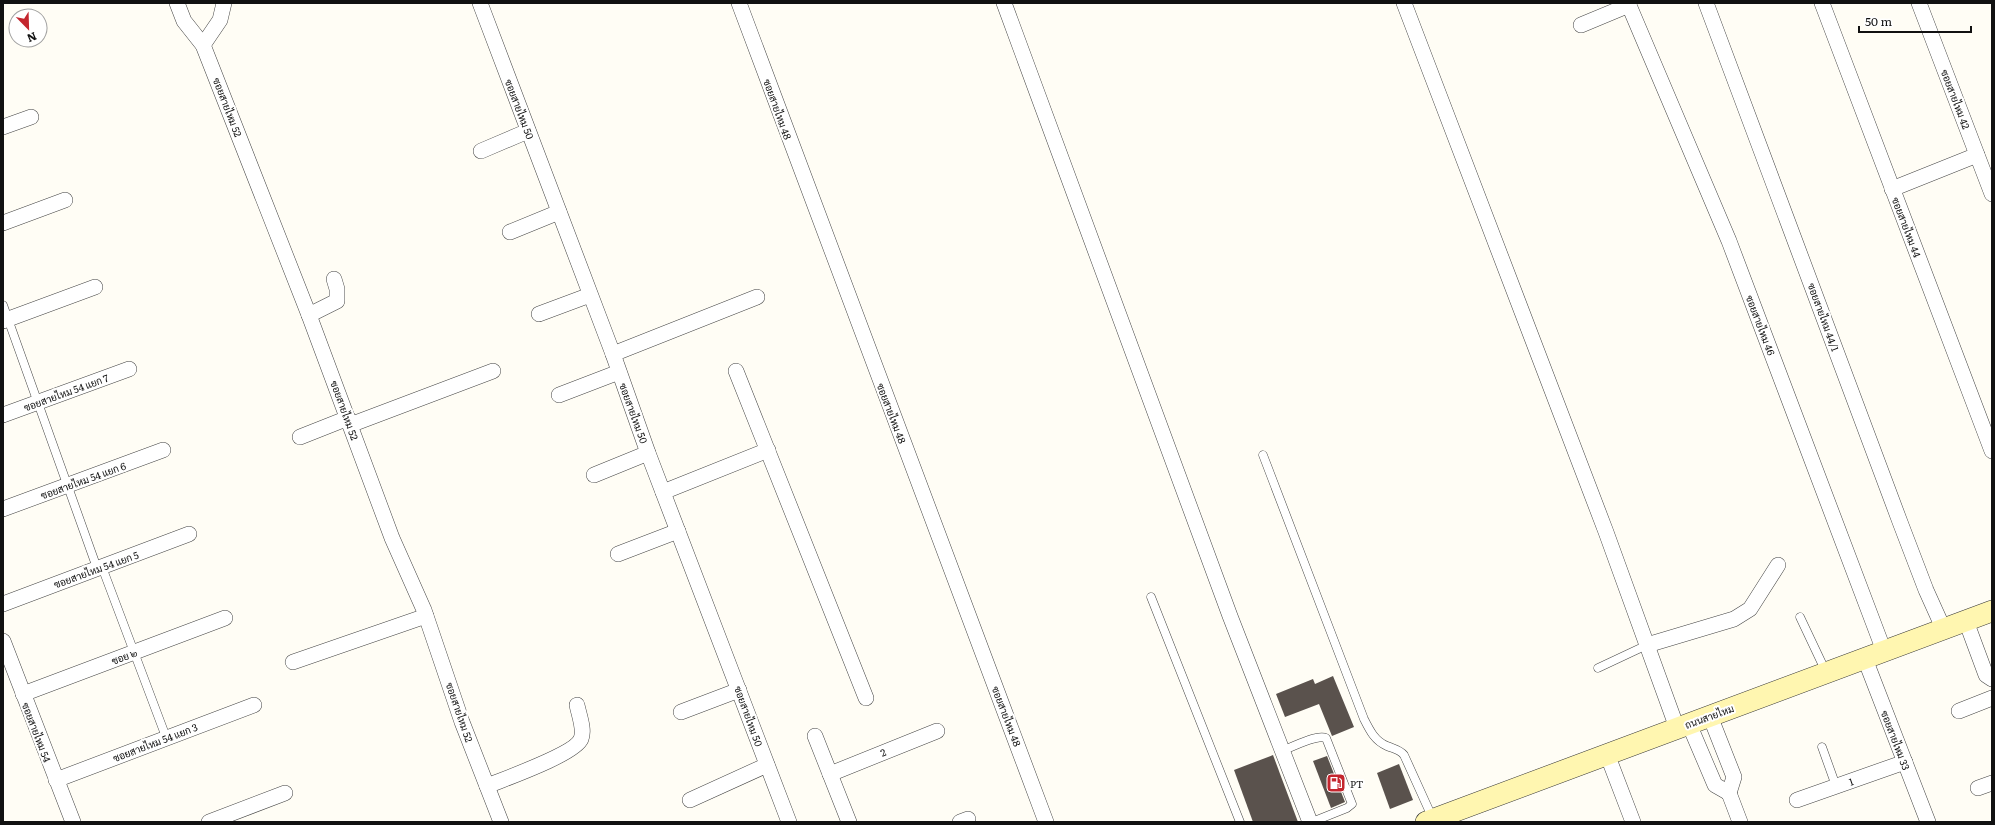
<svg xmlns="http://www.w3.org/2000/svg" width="1995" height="825" font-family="Literata,Sarabun,serif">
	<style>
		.building { fill: #5a524d }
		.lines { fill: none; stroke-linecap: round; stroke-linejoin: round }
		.service-casing { stroke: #444; stroke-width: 9 }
		.minor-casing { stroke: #444; stroke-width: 16 }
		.secondary-casing { stroke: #333; stroke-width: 22 }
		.service { stroke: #fff; stroke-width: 8 }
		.minor { stroke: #fff; stroke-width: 15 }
		.secondary { stroke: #fff6b0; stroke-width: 21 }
		.labels { text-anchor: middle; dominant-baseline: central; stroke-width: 4; stroke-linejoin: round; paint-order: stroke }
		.street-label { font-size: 10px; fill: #111; stroke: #fff }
		.poi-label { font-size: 10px; fill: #111; stroke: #fff; text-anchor: start }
	</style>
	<rect width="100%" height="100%" fill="#fffdf5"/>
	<g class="building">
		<polygon points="1333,676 1354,727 1332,736 1319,704 1285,717 1276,694 1313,679 1315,684"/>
		<polygon points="1273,755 1298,822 1253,822 1234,770"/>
		<polygon points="1327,756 1345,802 1331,808 1313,761"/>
		<polygon points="1399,764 1413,800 1390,809 1377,773"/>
	</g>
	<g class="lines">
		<defs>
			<g id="service">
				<polyline points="3,305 97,568"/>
				<path d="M 1263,455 L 1364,719 C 1370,731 1375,741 1387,746 C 1394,749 1399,749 1404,755 L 1433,819"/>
				<polyline points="102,567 166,737"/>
				<polyline points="1151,597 1240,822"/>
				<polyline points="1800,617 1826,672"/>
				<polyline points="1598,668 1647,645"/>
				<polyline points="1822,747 1836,786"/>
				<path d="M 1282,751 C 1292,747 1317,734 1326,738 L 1352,804 L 1347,808 L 1312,822"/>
			</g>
			<g id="minor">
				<polyline points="177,3 184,21 203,45 309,315 392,538 424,610 462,722 501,822"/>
				<polyline points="480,3 613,354 648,453 789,822"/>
				<polyline points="739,3 1046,822"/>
				<polyline points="1004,3 1230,616 1310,822"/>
				<polyline points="1404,3 1606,532 1677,728"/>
				<polyline points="1628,3 1729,241 1884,651"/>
				<polyline points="1706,3 1900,522 1926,590 1944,630"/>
				<polyline points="1822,3 1992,451"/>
				<polyline points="1919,3 1992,194"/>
				<polyline points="1581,25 1629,5"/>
				<polyline points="203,45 220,20 224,3"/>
				<polyline points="3,127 31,117"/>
				<polyline points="481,151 528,131"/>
				<polyline points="1892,189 1977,155"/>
				<polyline points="3,223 65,200"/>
				<polyline points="510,232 559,212"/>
				<polyline points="539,314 590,295"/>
				<polyline points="309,315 337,301 337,289 334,279"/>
				<polyline points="3,321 95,287"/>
				<polyline points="613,354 757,297"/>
				<polyline points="736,371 866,698"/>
				<polyline points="559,395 619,372"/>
				<polyline points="3,415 129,369"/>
				<polyline points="350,425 493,371"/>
				<polyline points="300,437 348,418"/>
				<polyline points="594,475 648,453"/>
				<polyline points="663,492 768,450"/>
				<polyline points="3,509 163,450"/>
				<polyline points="618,554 678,531"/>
				<polyline points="3,604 189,534"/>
				<polyline points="1966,621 1986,675 1992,679"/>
				<polyline points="3,641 73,822"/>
				<polyline points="1647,645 1734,619 1750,609 1778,565"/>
				<polyline points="1865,659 1928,822"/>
				<polyline points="293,662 426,616"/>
				<polyline points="23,694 225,618"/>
				<polyline points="1959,711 1992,698"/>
				<polyline points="681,712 739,690"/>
				<polyline points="1710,716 1734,777 1729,793"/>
				<polyline points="1689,724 1715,785 1729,793"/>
				<polyline points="815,736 849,822"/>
				<polyline points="1607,754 1633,822"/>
				<polyline points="830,774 937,731"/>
				<polyline points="56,780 254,705"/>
				<path d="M 487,786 C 504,779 575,754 581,739 C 585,730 579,715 577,705"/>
				<polyline points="1978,788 1992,783"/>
				<polyline points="1729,793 1740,822"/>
				<polyline points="690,800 767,765"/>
				<polyline points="1797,800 1905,762"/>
				<polyline points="209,822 285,793"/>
				<polyline points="960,822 968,819"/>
			</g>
			<polyline id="secondary" points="1426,822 1992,611"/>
		</defs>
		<use href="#service" class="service-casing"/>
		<use href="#minor" class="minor-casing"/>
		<use href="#secondary" class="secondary-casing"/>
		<use href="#service" class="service"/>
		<use href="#minor" class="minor"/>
		<use href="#secondary" class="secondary"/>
	</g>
	<defs>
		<symbol id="fuel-square" viewBox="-11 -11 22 22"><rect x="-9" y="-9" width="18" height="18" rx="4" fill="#c4262e" stroke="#fff"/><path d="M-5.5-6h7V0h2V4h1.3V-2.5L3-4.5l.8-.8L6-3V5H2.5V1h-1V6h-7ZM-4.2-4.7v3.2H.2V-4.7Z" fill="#fff"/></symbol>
	</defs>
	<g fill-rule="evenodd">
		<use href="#fuel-square" x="1325" y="772" width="22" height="22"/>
	</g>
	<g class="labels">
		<g class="street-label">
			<text transform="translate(1956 99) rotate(69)">ซอยสายไหม 42</text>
			<text transform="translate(228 107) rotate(69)">ซอยสายไหม 52</text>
			<text transform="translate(520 109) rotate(69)">ซอยสายไหม 50</text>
			<text transform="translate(778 109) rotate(70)">ซอยสายไหม 48</text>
			<text transform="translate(1907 227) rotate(69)">ซอยสายไหม 44</text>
			<text transform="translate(1824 317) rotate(70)">ซอยสายไหม 44/1</text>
			<text transform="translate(1761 325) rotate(69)">ซอยสายไหม 46</text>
			<text transform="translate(66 392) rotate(-20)">ซอยสายไหม 54 แยก 7</text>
			<text transform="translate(345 410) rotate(70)">ซอยสายไหม 52</text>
			<text transform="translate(634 413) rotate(70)">ซอยสายไหม 50</text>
			<text transform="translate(892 413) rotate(69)">ซอยสายไหม 48</text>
			<text transform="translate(83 480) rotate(-20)">ซอยสายไหม 54 แยก 6</text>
			<text transform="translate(96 569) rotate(-20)">ซอยสายไหม 54 แยก 5</text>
			<text transform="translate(124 656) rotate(-21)">ซอย ๒</text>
			<text transform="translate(460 712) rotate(71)">ซอยสายไหม 52</text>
			<text transform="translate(749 716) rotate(70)">ซอยสายไหม 50</text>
			<text transform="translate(1007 716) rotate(69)">ซอยสายไหม 48</text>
			<text transform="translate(1709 716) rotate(-20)">ถนนสายไหม</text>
			<text transform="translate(37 732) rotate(69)">ซอยสายไหม 54</text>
			<text transform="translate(1896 740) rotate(69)">ซอยสายไหม 33</text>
			<text transform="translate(155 742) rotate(-21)">ซอยสายไหม 54 แยก 3</text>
			<text transform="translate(883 752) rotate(-22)">2</text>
			<text transform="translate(1851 781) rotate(-19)">1</text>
		</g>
		<g class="poi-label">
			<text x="1350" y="783">PT</text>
		</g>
	</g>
	<rect width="1995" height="825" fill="none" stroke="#111111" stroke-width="8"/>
	<g transform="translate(28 28) rotate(157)"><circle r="19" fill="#ffffff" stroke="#a0a0a0"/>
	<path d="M0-3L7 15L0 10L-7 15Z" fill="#c4262e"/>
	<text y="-6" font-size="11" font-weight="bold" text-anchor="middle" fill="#111111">N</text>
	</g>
	<path d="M1859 26v6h112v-6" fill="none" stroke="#111111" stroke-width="2"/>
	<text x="1865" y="26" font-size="12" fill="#111111" stroke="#ffffff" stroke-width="3" paint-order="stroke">50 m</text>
</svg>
